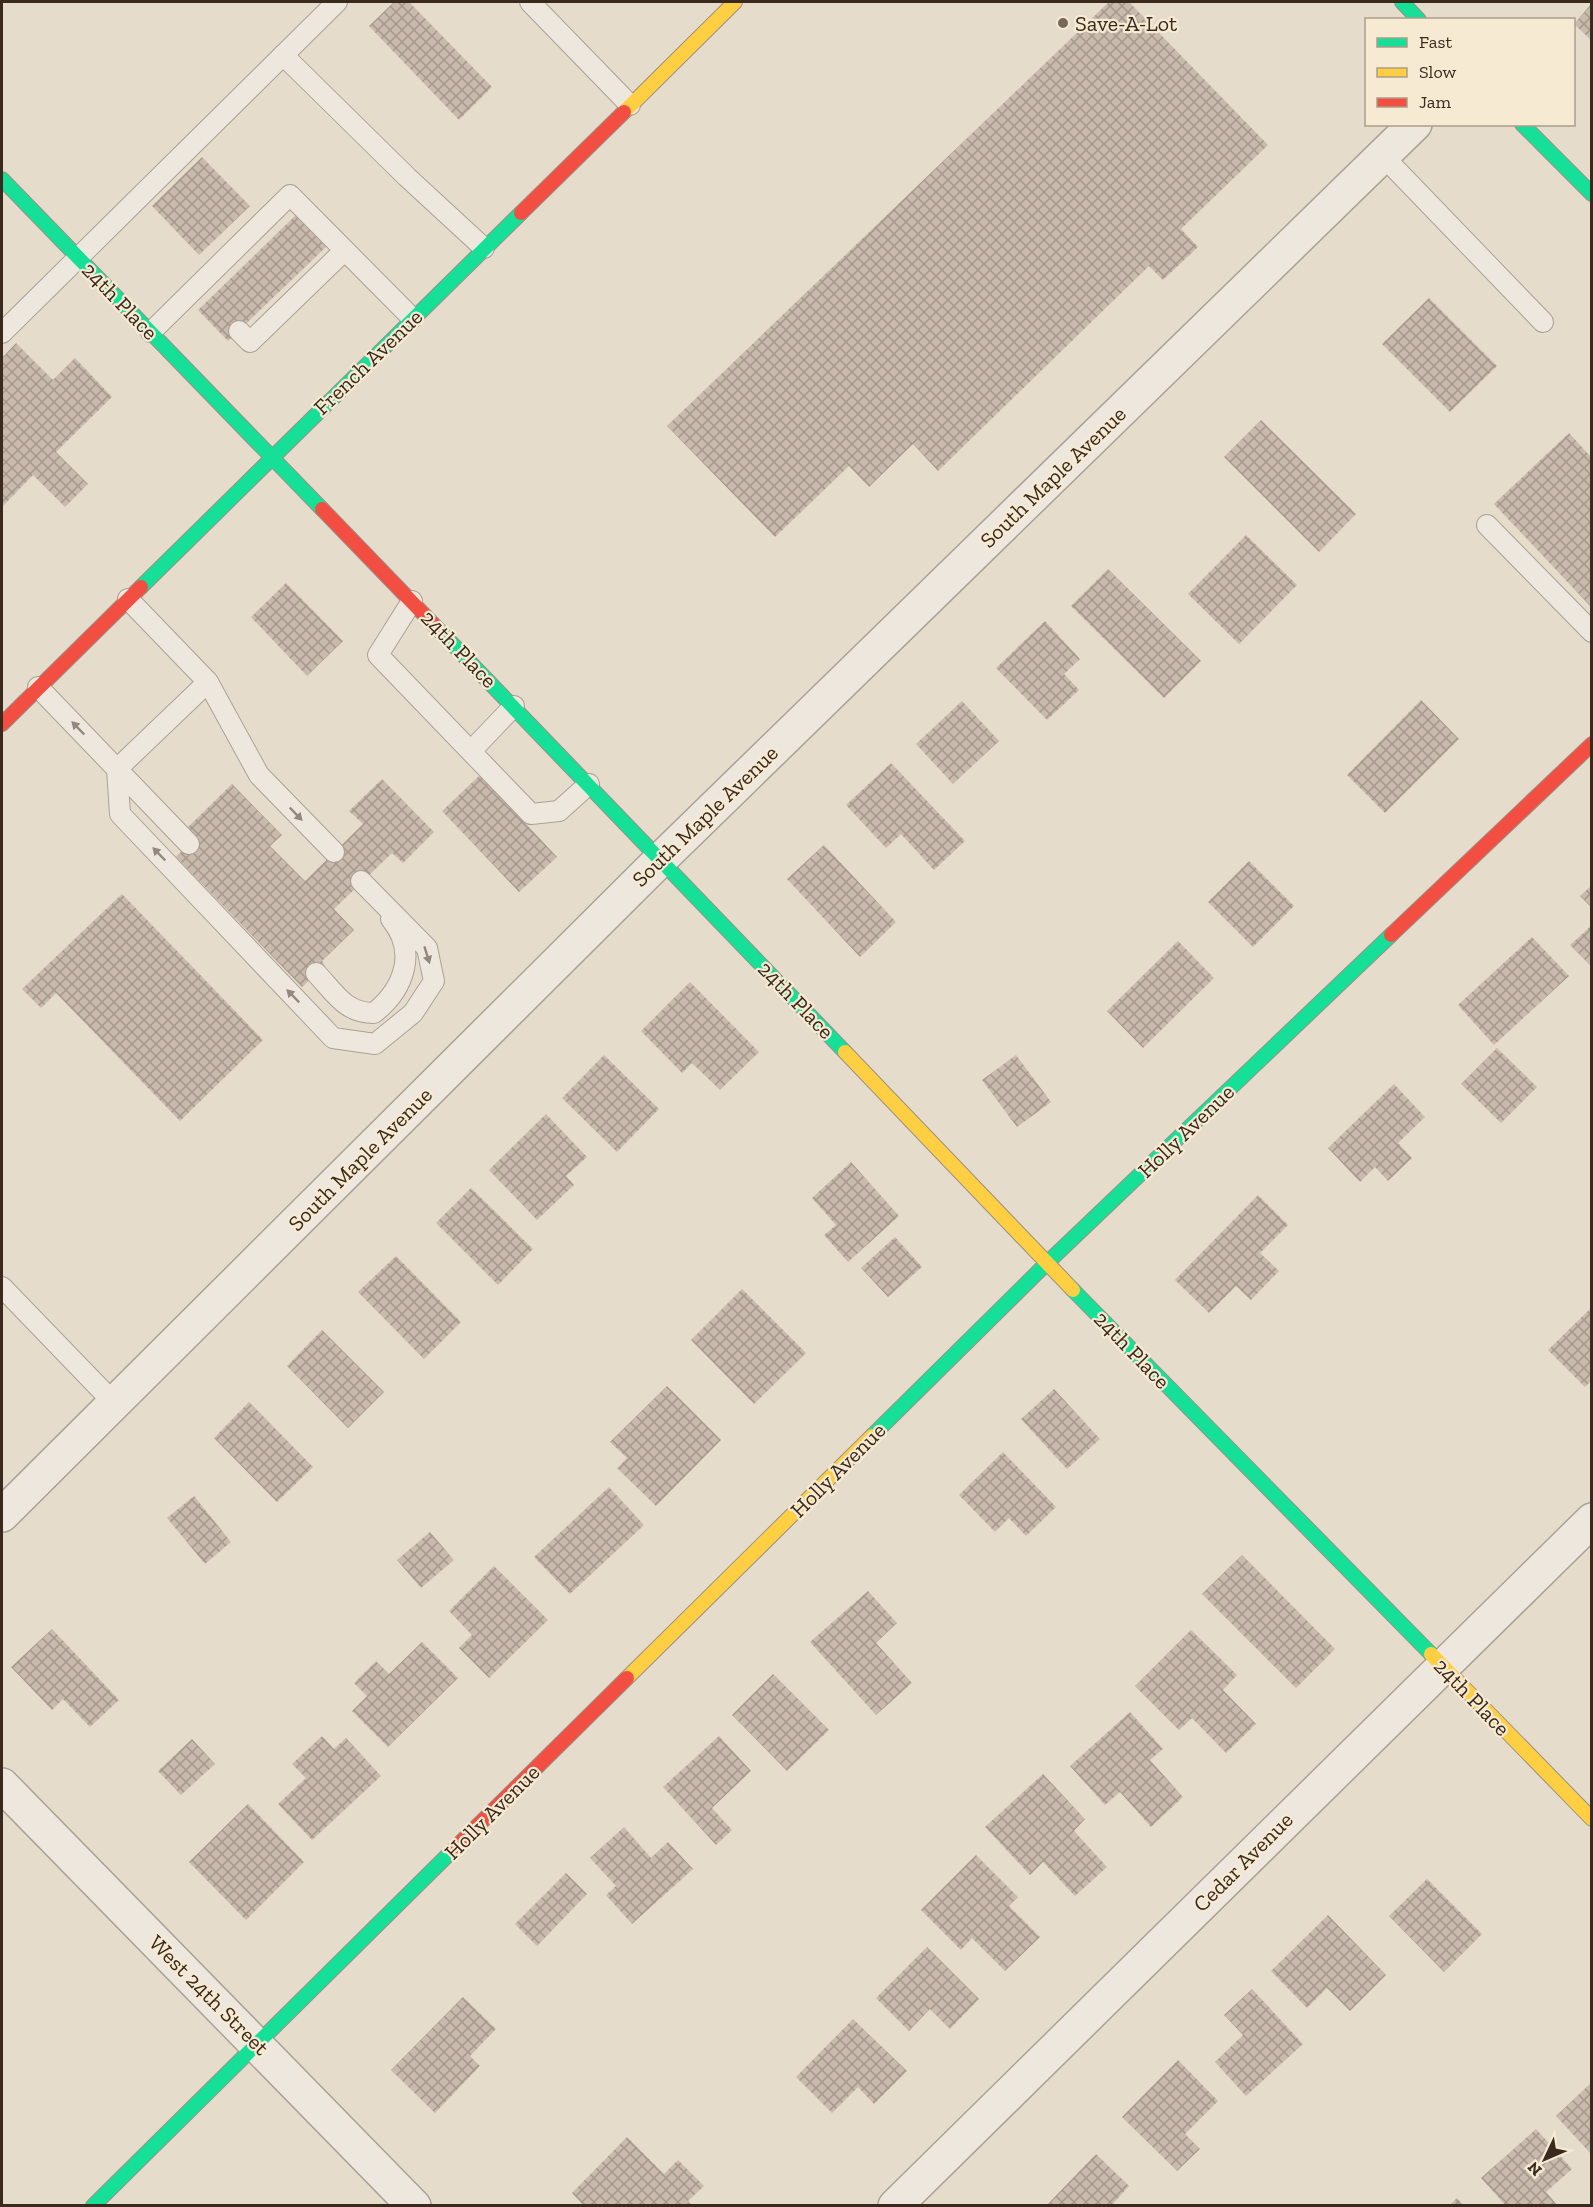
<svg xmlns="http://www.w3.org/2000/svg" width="1593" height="2207" font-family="'Zilla Slab',serif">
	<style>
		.building { fill: url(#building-cross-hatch) }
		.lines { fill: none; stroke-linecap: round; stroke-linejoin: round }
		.lane-casing { stroke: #aba196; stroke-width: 22 }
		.street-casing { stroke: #aba196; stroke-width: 36 }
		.fast-casing { stroke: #9a9085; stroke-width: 16 }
		.slow-casing { stroke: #9a9085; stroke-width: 16 }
		.jam-casing { stroke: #9a9085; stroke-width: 16 }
		.lane { stroke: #ede7de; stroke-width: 20 }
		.street { stroke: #ede7de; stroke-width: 33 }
		.fast { stroke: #16e098; stroke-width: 14 }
		.slow { stroke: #ffcf43; stroke-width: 14 }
		.jam { stroke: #f24e42; stroke-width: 14 }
		.oneway { fill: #94887e }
		.poi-dot { fill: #76685a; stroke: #f7ead2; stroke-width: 2 }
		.labels { text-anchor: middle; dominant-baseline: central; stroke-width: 4.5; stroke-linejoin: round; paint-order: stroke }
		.poi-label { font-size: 22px; fill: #3a291d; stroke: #f7ead2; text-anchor: start }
		.street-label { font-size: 22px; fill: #3a291d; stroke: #f7ead2 }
	</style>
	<defs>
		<pattern id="building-cross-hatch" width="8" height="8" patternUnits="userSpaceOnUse" patternTransform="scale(1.5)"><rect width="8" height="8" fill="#cabaad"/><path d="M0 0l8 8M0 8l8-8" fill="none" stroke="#a5978c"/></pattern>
	</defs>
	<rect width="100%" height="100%" fill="#e6dccc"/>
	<g class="building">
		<polygon points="394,2 409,2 492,87 459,120 369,26"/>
		<polygon points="1109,2 1129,2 1268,145 1181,229 1198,247 1163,280 1149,266 938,471 913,444 869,487 849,466 775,537 667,426"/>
		<polygon points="1592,3 1592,41 1574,24"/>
		<polygon points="202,157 250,206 199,255 152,206"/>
		<polygon points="297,214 328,245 228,341 198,310"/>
		<polygon points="1429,298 1497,366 1450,412 1382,344"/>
		<polygon points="16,343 53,380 75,358 112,397 56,452 88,484 65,507 33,475 2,507 2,358"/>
		<polygon points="1261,420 1356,514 1319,552 1224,457"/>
		<polygon points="1569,433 1592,458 1592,608 1494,504"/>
		<polygon points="1246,535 1297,585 1239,644 1188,594"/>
		<polygon points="1108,569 1201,661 1164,698 1071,606"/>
		<polygon points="286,583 343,641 307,676 251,617"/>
		<polygon points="1045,621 1080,659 1064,674 1079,690 1047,720 996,668"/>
		<polygon points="1421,700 1459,739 1385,813 1347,775"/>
		<polygon points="962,701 999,741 953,784 916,744"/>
		<polygon points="891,763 965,841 934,870 901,834 886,848 846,805"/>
		<polygon points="480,775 557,857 519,892 442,811"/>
		<polygon points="382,779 434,832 403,863 392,853 334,909 354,930 322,961 325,966 302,987 176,857 195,838 186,829 232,784 282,835 270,846 305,881 363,824 349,811"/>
		<polygon points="824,845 896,922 860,957 787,879"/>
		<polygon points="1249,861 1294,906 1253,947 1208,902"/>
		<polygon points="1592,885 1592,908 1580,896"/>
		<polygon points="122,894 263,1040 180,1121 56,993 41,1008 22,989"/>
		<polygon points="1592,925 1592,967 1570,945"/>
		<polygon points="1532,937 1569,976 1494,1045 1458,1005"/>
		<polygon points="1178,941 1214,978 1143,1048 1107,1011"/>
		<polygon points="690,982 759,1052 720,1090 692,1063 682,1073 641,1031"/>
		<polygon points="1497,1048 1537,1087 1501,1123 1461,1084"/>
		<polygon points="604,1055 659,1109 617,1152 562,1098"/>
		<polygon points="1016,1055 1051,1102 1017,1127 982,1080"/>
		<polygon points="1394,1084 1425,1117 1398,1143 1412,1158 1388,1181 1375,1167 1360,1182 1328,1148"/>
		<polygon points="546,1114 587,1157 566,1176 574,1185 537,1220 489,1170"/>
		<polygon points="851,1162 899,1216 848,1262 824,1235 836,1225 812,1198"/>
		<polygon points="471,1188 533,1249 498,1285 436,1223"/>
		<polygon points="1258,1195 1288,1225 1260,1253 1279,1271 1251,1300 1236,1286 1209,1313 1175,1280"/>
		<polygon points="895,1237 922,1267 888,1297 861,1268"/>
		<polygon points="396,1256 461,1322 424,1359 358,1292"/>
		<polygon points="742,1289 806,1353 754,1404 691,1340"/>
		<polygon points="1592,1307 1592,1380 1585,1387 1548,1350"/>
		<polygon points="322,1330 384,1392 348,1428 287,1366"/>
		<polygon points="667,1386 721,1440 656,1506 617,1468 627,1458 610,1442"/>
		<polygon points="1054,1389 1100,1439 1067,1469 1021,1419"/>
		<polygon points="249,1402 313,1467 277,1502 214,1438"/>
		<polygon points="1003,1452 1056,1507 1026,1536 1009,1518 995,1532 959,1495"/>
		<polygon points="609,1487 644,1525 570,1594 534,1557"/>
		<polygon points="194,1496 231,1542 205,1564 167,1518"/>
		<polygon points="430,1532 454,1560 421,1588 397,1560"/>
		<polygon points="1242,1555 1335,1649 1296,1688 1202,1594"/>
		<polygon points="494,1566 548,1620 489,1678 459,1648 472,1635 449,1611"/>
		<polygon points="868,1591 897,1623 876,1643 912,1683 876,1715 810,1642"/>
		<polygon points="52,1629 119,1700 90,1727 63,1699 52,1710 11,1667"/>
		<polygon points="1191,1630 1237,1675 1223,1690 1256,1724 1226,1753 1192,1718 1179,1730 1135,1686"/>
		<polygon points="422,1642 458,1678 388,1747 352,1711 367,1696 354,1683 376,1661 389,1674"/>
		<polygon points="773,1674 829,1730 787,1771 732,1715"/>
		<polygon points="1130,1712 1163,1749 1150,1760 1183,1797 1151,1827 1120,1792 1105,1805 1070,1766"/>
		<polygon points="322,1736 334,1749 346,1738 381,1776 312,1840 278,1804 306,1778 292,1764"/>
		<polygon points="719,1736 751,1771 712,1808 732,1830 716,1845 663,1787"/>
		<polygon points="192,1739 215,1764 181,1795 158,1771"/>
		<polygon points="1043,1774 1085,1819 1074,1831 1107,1867 1075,1896 1043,1862 1030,1875 985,1827"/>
		<polygon points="248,1804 304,1862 246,1920 189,1862"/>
		<polygon points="624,1827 651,1858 668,1842 693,1869 632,1924 606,1895 616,1886 590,1858"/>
		<polygon points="976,1855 1018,1897 1009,1906 1040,1937 1005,1971 972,1938 961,1950 921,1910"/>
		<polygon points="566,1873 587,1894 537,1946 515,1924"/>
		<polygon points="1427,1879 1482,1934 1444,1972 1389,1916"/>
		<polygon points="1328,1915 1386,1975 1350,2011 1327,1988 1307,2008 1271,1971"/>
		<polygon points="927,1947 979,1999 950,2029 930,2009 909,2031 876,1998"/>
		<polygon points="1252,1989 1303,2044 1246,2096 1215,2062 1243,2035 1224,2015"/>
		<polygon points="463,1997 496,2029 470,2056 480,2066 435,2113 391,2070"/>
		<polygon points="853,2019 907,2071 874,2104 858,2087 832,2113 796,2077"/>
		<polygon points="1178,2060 1218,2101 1185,2134 1200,2149 1177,2171 1122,2117"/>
		<polygon points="1592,2082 1592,2155 1556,2116"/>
		<polygon points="1536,2129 1572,2169 1546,2192 1558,2206 1506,2206 1481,2178"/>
		<polygon points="627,2137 664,2174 678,2160 704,2186 688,2201 693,2206 584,2206 572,2193"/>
		<polygon points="1096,2154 1129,2186 1111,2206 1046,2206"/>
		<polygon points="1457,2198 1464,2206 1449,2206"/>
	</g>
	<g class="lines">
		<defs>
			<g id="lane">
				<polyline points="530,2 630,105"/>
				<polyline points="283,55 407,177 484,248"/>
				<polyline points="1382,155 1543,322"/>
				<polyline points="239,331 250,342 344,251"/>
				<polyline points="151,332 290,195 412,318"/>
				<polyline points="2,333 337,2"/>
				<polyline points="1487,525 1592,632"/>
				<polyline points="412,601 378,655 531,814 559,811 589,784"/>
				<polyline points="208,682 259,775 334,852"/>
				<polyline points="38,687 189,844"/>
				<polyline points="471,751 514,706"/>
				<polyline points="117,769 120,814 333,1038 375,1044 413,1013 434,981 427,948 361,881"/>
				<polyline points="117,769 208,682 128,599"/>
				<path d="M 316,973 C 335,993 345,1013 374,1013 C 404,989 418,952 391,919"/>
				<polyline points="2,1287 114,1403"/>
			</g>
			<g id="street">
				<polyline points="2,1515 661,859 1415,124"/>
				<polyline points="2,1785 414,2206"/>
				<polyline points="895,2206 1592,1520"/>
			</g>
			<g id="fast">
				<polyline points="1402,2 1419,20"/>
				<polyline points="1522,124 1592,194"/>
				<polyline points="2,179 322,509"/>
				<polyline points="141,587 521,213"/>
				<polyline points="437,628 845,1052"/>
				<polyline points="1073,1290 1431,1654"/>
				<polyline points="872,1436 1047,1263 1391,935"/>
				<polyline points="93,2206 455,1848"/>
			</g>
			<g id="slow">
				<polyline points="624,112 735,2"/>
				<polyline points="845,1052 1073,1290"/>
				<polyline points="1431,1654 1592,1819"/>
				<polyline points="627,1678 872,1436"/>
			</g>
			<g id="jam">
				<polyline points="521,213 624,112"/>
				<polyline points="322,509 437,628"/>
				<polyline points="2,724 141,587"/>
				<polyline points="1391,935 1592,744"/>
				<polyline points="455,1848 627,1678"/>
			</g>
		</defs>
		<use href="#lane" class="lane-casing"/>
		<use href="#street" class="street-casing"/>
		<use href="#fast" class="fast-casing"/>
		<use href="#slow" class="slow-casing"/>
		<use href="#jam" class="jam-casing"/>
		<use href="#lane" class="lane"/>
		<use href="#street" class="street"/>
		<use href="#fast" class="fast"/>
		<use href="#slow" class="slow"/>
		<use href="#jam" class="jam"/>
	</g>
	<defs><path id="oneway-solid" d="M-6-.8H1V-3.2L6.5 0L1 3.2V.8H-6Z" transform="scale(1.5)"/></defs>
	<g class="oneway">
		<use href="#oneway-solid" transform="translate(78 728) rotate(-134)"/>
		<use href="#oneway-solid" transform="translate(296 814) rotate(46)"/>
		<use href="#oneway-solid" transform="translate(159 854) rotate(-134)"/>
		<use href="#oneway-solid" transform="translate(427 955) rotate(73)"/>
		<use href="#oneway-solid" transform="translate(293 996) rotate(-134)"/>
	</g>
	<circle class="poi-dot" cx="1063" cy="23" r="6"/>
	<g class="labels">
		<g class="poi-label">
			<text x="1075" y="23">Save-A-Lot</text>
		</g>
		<g class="street-label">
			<text transform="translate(120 301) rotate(46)">24th Place</text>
			<text transform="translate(368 362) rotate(-44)">French Avenue</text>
			<text transform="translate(1053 477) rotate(-44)">South Maple Avenue</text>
			<text transform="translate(459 649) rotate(46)">24th Place</text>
			<text transform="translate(705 816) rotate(-44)">South Maple Avenue</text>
			<text transform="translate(796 1000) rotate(46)">24th Place</text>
			<text transform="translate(1186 1131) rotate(-44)">Holly Avenue</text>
			<text transform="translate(360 1159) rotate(-45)">South Maple Avenue</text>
			<text transform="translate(1132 1350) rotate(46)">24th Place</text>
			<text transform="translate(838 1470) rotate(-45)">Holly Avenue</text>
			<text transform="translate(1472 1697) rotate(46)">24th Place</text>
			<text transform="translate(492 1812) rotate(-45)">Holly Avenue</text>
			<text transform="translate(1243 1862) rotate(-45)">Cedar Avenue</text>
			<text transform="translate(209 1995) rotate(45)">West 24th Street</text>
		</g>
	</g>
	<rect width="1593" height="2207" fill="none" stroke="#3a291d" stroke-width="6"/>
	<rect x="1365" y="18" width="210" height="108" fill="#f7ead2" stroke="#ab9d8a" stroke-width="1.5"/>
	<rect x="1377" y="38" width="30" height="9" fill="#16e098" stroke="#ab9d8a" stroke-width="1.5"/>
	<text x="1419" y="48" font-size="18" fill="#3a291d">Fast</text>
	<rect x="1377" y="68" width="30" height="9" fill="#ffcf43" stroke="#ab9d8a" stroke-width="1.5"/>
	<text x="1419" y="78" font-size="18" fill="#3a291d">Slow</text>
	<rect x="1377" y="98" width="30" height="9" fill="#f24e42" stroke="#ab9d8a" stroke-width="1.5"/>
	<text x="1419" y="108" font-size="18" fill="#3a291d">Jam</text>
	<g transform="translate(1545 2159) rotate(226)" stroke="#f7ead2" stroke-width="4.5" paint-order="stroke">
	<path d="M0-4.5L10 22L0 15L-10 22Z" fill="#3a291d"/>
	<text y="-9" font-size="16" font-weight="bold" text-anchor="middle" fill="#3a291d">N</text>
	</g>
</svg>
